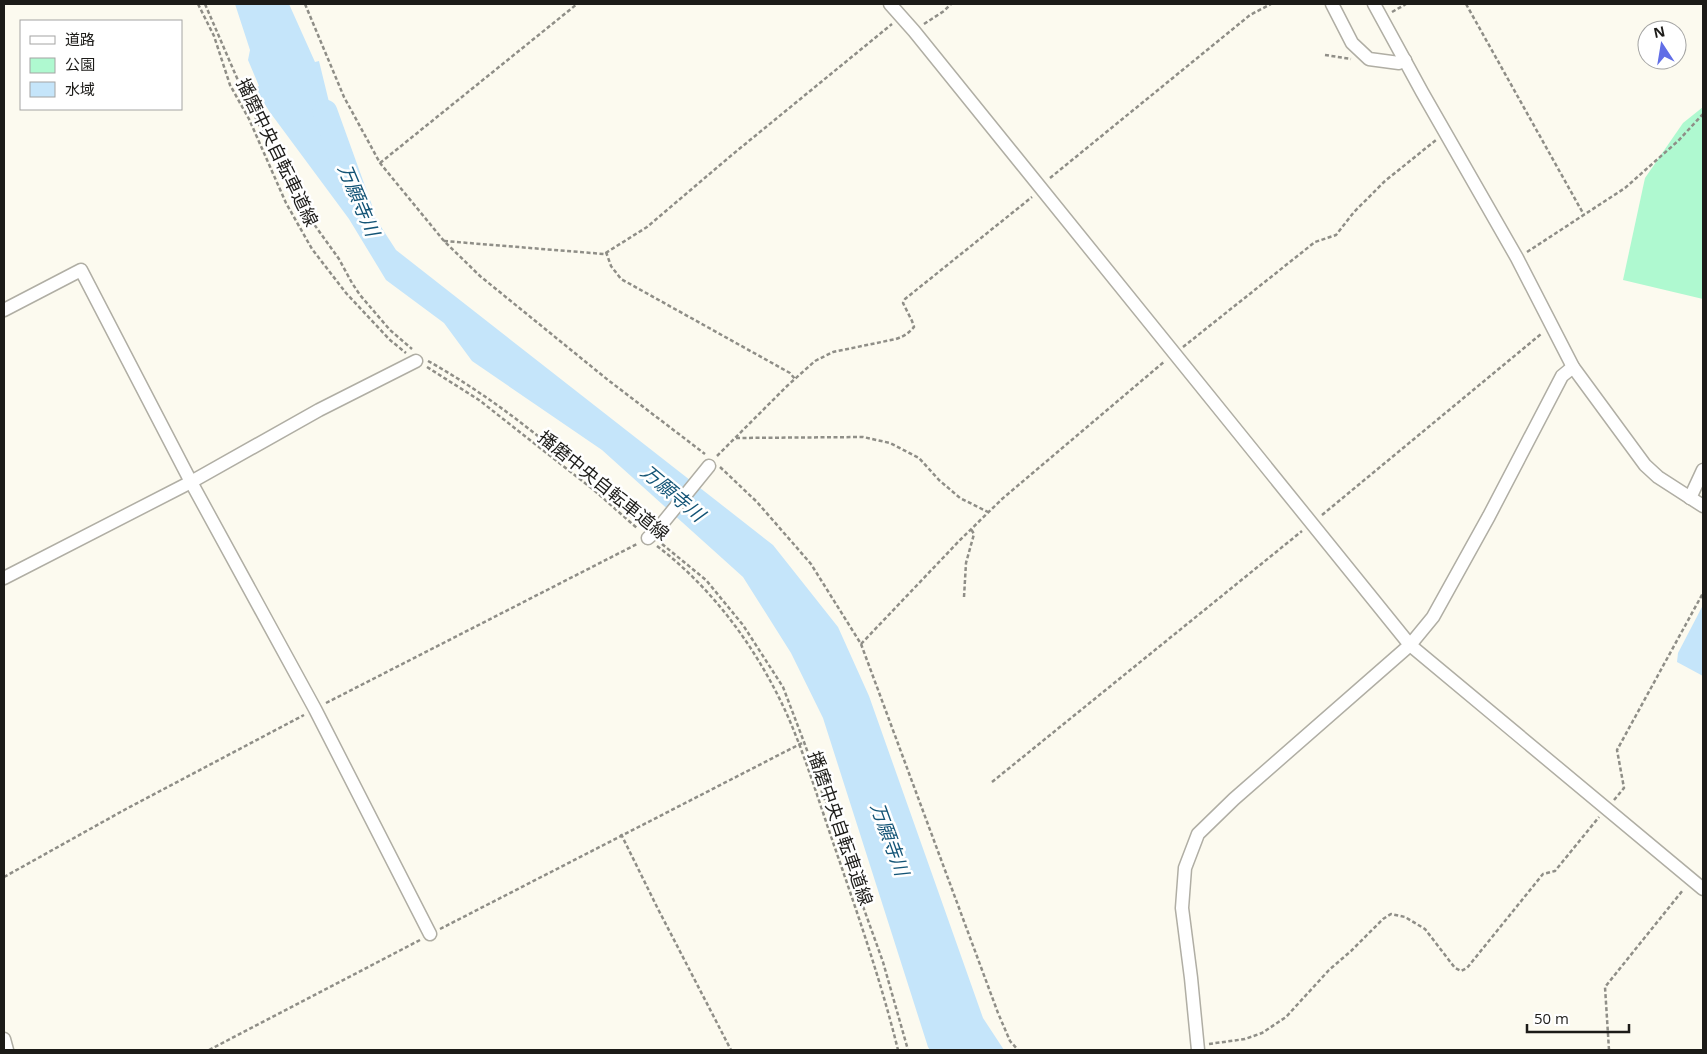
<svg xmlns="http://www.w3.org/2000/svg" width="1707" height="1054" font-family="'Open Sans','Noto Sans JP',sans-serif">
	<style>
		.green { fill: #aff9d0 }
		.water { fill: #c5e5fa }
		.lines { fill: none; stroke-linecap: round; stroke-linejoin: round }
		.river { stroke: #c5e5fa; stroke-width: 25 }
		.minor-casing { stroke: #b0aea4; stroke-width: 15 }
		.path { stroke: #8f8e87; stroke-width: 2.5; stroke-dasharray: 4 2.5; stroke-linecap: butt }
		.minor { stroke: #fff; stroke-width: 12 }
		.labels { text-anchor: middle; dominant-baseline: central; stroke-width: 5; stroke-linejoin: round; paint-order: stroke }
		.street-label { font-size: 18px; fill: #1c1b18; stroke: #fff }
		.water-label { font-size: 19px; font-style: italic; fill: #135476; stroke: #fff }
	</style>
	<rect width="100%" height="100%" fill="#fcfaef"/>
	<polygon class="green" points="1703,107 1703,299 1623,280 1645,178 1683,123"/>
	<g class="water">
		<polygon points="235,4 289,4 315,62 319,61 329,102 339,162 396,250 773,545 838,627 869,696 983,1018 1004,1050 930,1050 928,1047 823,718 791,653 743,577 602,450 472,361 444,323 386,280 349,219 269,111 255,88 259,86 248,60 250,50"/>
		<polygon points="1703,605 1703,676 1677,662 1678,653"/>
	</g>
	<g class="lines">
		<polyline class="river" points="325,112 360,209"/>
		<defs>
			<g id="minor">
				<polyline points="890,4 914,31 1410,645 1703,889"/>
				<polyline points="1332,4 1352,43 1369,59 1399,63 1405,60"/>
				<polyline points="1374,4 1422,92 1517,258 1573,367 1645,465 1658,477 1703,506"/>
				<polyline points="4,310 81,270 191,482 315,709 430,934"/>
				<polyline points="1690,498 1703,470"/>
				<polyline points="648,538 657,530 709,466"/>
				<polyline points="4,578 191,482 319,410 416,361"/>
				<polyline points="4,1039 7,1050"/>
				<polyline points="1198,1050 1191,978 1182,908 1185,868 1198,834 1234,799 1410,645 1433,617 1489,516 1562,376 1573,367"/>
			</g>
		</defs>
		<use href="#minor" class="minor-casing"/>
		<g class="path">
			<polyline points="198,4 214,36 230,85 249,119 286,203 312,249 346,293 390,340 406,353"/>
			<polyline points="205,4 246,99 301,206 339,259 352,283 360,295 390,330 412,349"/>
			<polyline points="305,4 344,97 380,163 444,241 480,276 608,380 705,454"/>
			<polyline points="1466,4 1584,215"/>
			<polyline points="1392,12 1406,4"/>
			<polyline points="924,24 944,11 951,4"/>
			<polyline points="1325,55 1351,59"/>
			<polyline points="380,163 577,4"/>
			<polyline points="1050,178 1250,15 1271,4"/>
			<polyline points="444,241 604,254 647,227 733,154 892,24"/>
			<polyline points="606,252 611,266 621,279 790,373 795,379"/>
			<polyline points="1527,252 1625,188 1678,141 1703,114"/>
			<polyline points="1183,347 1315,242 1336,235 1354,212 1385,181 1436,140"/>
			<path d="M 428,361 C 507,405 576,466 643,527"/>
			<polyline points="427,367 479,400 595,491 638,529"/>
			<polyline points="736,438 863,437 890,443 919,458 939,480 960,498 988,512"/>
			<path d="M 717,456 L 787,386 L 815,361 L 833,352 L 896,339 C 904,336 908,334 914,327 L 912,321 L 903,303 L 905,299 L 1032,197"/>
			<polyline points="720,467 757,502 811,564 861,644 998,1013 1010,1041 1018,1050"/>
			<polyline points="1322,515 1541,334"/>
			<polyline points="662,544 706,580 743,625 783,687 804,742 883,962 908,1050"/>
			<path d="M 657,546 C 715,590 760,653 789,719 C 807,761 820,805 835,848 C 858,915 881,981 898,1050"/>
			<polyline points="964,597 966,563 974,534 971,529"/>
			<polyline points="861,644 960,540 1002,499 1165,361"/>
			<polyline points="326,703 637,544"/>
			<polyline points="992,782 1302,531"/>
			<polyline points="1614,800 1624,788 1617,750 1703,593"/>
			<polyline points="621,834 657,907 731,1050"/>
			<polyline points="4,877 126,809 304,715"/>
			<polyline points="440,929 804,742"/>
			<polyline points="1209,1044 1245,1039 1262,1033 1286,1017 1329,970 1351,951 1383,919 1391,914 1405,917 1425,929 1455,968 1461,971 1467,968 1543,874 1555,871 1599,817"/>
			<polyline points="209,1050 420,940"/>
			<polyline points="1609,1050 1605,987 1683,890"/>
		</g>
		<use href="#minor" class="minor"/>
	</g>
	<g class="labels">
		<g class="street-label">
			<text transform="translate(278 152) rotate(64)">播磨中央自転車道線</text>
			<text transform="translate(604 485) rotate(39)">播磨中央自転車道線</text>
			<text transform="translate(841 828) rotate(71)">播磨中央自転車道線</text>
		</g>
		<g class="water-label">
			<text transform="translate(359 200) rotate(67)">万願寺川</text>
			<text transform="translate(673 493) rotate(40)">万願寺川</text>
			<text transform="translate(890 839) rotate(70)">万願寺川</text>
		</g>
	</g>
	<rect width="1707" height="1054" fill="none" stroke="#1c1b18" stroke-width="10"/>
	<rect x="20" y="20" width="162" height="90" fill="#ffffff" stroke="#a4a4a3"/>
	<rect x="30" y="36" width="25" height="8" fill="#ffffff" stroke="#a4a4a3"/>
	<text x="65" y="45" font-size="15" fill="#1c1b18">道路</text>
	<rect x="30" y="58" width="25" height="15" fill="#aff9d0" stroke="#a4a4a3"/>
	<text x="65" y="70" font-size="15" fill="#1c1b18">公園</text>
	<rect x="30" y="82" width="25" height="15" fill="#c5e5fa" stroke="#a4a4a3"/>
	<text x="65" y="95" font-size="15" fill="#1c1b18">水域</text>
	<g transform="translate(1662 45) rotate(348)"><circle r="24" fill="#ffffff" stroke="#a4a4a3"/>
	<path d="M0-4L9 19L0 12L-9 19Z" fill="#616ee6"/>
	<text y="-8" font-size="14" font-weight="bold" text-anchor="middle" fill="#1c1b18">N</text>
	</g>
	<path d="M1527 1024v8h102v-8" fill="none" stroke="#1c1b18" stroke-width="2.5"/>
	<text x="1534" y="1024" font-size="15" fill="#1c1b18" stroke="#ffffff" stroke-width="4" paint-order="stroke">50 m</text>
</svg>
